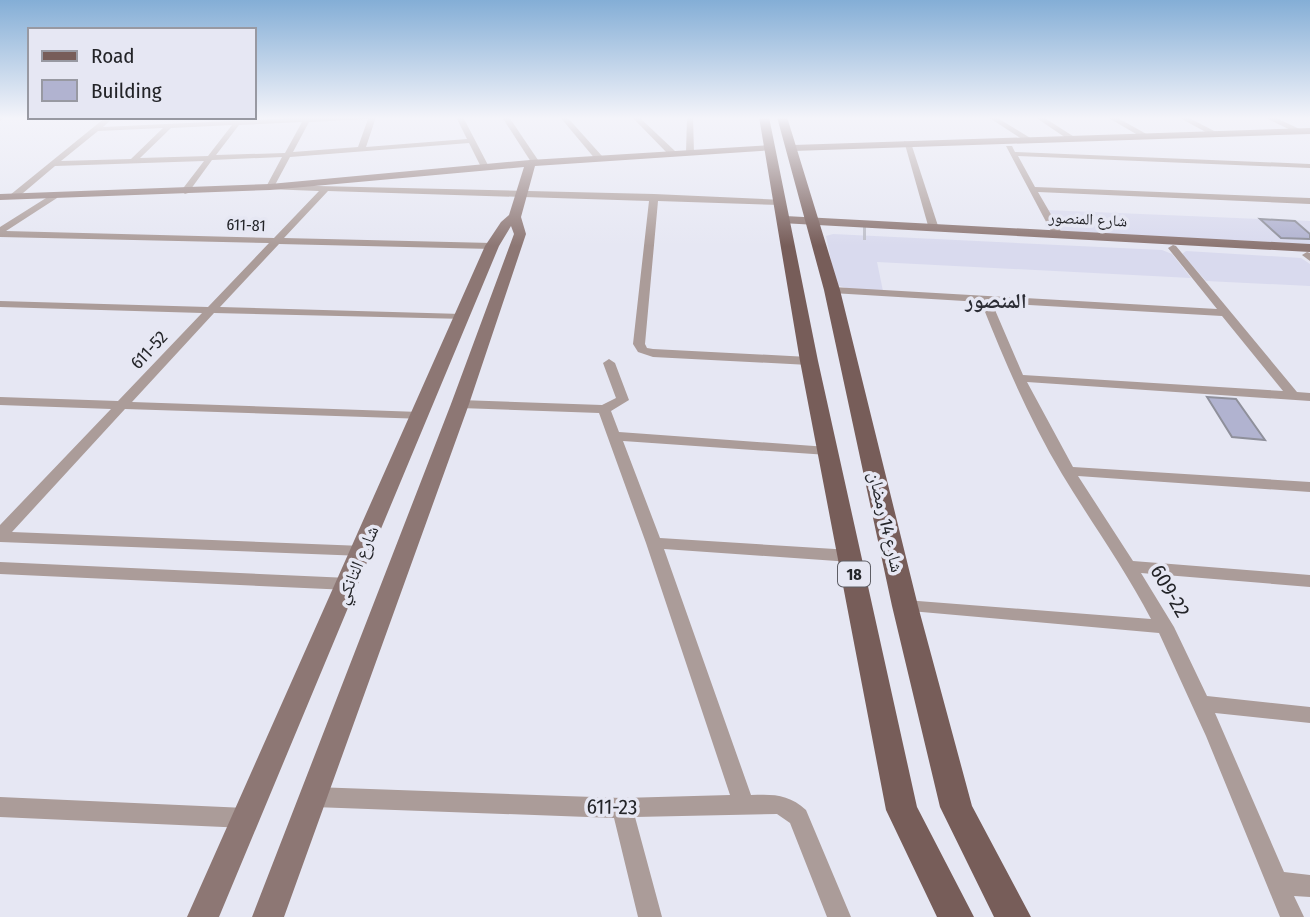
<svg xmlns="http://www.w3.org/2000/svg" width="1310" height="917" font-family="'Fira Sans Condensed','Noto Naskh Arabic',sans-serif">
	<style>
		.built { fill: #d9daee }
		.building { fill: #b1b3d0; stroke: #8f909b; stroke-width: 2 }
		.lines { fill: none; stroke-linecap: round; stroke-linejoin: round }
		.secondary-tunnel { stroke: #bfc0ca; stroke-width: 14; stroke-dasharray: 14 7; stroke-linecap: butt }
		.street { fill: #ab9c99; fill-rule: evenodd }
		.secondary { fill: #8d7774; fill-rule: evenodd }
		.primary { fill: #775d59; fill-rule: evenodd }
		.labels { text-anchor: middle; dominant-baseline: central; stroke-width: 7; stroke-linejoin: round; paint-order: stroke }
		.far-street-label { font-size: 16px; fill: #232428; stroke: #e6e7f3 }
		.shield { fill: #e6e7f3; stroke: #5e5e65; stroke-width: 2 }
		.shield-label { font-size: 16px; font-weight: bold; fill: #232428 }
		.street-label { font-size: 18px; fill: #232428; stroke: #e6e7f3 }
		.far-district-label { font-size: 21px; font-weight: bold; fill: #2c2d35; stroke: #e6e7f3 }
		.near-street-label { font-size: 21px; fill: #232428; stroke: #e6e7f3 }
	</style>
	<rect width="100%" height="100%" fill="#e6e7f3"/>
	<g class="built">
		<polygon points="1046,210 1310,221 1310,244 1067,232 1058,229"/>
		<polygon points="833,234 1162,250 1172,254 1191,278 877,262 883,291 850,289 836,285 826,236"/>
		<polygon points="1186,251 1301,258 1310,264 1310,286 1206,281 1182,254"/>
	</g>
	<g class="building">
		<polygon points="1260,219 1295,221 1310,234 1310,239 1281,238"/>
		<polygon points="1207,397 1236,399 1265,440 1232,437"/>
	</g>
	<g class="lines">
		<polyline class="secondary-tunnel" points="863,233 866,233"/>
		<g class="street">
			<polygon points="0,117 5,117 0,121"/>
			<path d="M 106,117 L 114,117 L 103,127 L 317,117 L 376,117 L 366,147 L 467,139 L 456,117 L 463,117 L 489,167 L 482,169 L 469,143 L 290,157 L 275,185 L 654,194 L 784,200 L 785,202 L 781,205 L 658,201 L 645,344 L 647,348 L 653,349 L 809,357 L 815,361 L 809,365 L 653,357 L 638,352 L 633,344 L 649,201 L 328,191 L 284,238 L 492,243 L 497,246 L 492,249 L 279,244 L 220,307 L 462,314 L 466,315 L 466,319 L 214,313 L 132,402 L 420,412 L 427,416 L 425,419 L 125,409 L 12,532 L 363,546 L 369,547 L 371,551 L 369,555 L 363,556 L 0,542 L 0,525 L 111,409 L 0,405 L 0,397 L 118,401 L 202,313 L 0,307 L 0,301 L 208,307 L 269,243 L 0,237 L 0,227 L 54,193 L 58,196 L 57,198 L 6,231 L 274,238 L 319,191 L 267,189 L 266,187 L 282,157 L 212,160 L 188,193 L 185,194 L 181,191 L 204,161 L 55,166 L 16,199 L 10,199 L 10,195 ZM 368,119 L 358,147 L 293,152 L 309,122 ZM 302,122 L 285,153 L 216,155 L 239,125 ZM 232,125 L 208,156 L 140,158 L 171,128 ZM 163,128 L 131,159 L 61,161 L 98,131 Z"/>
			<polygon points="502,117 509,117 540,163 539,165 533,165"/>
			<polygon points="560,117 567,117 602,156 602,160 596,160"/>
			<polygon points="632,117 639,117 676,152 676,156 670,156"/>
			<polygon points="687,117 693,117 694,153 690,155 686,153"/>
			<polygon points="988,117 996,117 1032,139 1025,141"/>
			<polygon points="1035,117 1043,117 1076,138 1069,140"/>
			<polygon points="1107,117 1116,117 1150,136 1143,138"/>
			<polygon points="1178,117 1187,117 1222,135 1215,137"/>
			<polygon points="1264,117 1274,117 1306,132 1299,134"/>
			<polygon points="904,141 911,143 939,229 937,231 929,229"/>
			<polygon points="1006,146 1012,146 1015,152 1310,164 1310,168 1018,156 1035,187 1310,198 1310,204 1038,192 1063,235 1058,238 1053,235"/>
			<path d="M 1173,245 L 1176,246 L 1297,392 L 1310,393 L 1310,401 L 1027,382 L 1073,467 L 1310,482 L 1310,492 L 1078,476 L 1133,561 L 1310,575 L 1310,587 L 1141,573 L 1174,627 L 1207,696 L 1310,707 L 1310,723 L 1215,713 L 1284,872 L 1310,875 L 1310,897 L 1294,896 L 1304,917 L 1280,917 L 1206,736 L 1159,633 L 899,610 L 896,606 L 899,602 L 905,600 L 1151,619 C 1125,569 1091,522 1062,474 C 1029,419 1005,362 981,302 L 832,293 L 827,290 L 832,287 L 1217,309 L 1168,248 ZM 992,303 L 1222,316 L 1283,391 L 1023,375 Z"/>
			<polygon points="1307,252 1310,253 1310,261 1302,255"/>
			<path d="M 609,359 L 615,363 L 629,400 L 611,411 L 619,432 L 828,447 L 835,451 L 828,455 L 623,441 L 660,538 L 851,550 L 857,552 L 859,556 L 857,560 L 851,562 L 664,549 L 751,795 C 773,794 789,794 806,810 L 851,917 L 827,917 L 790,823 L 777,814 L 635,817 L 662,917 L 638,917 L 614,818 L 314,807 L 307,804 L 303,797 L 307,790 L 314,787 L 622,798 L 730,795 L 646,543 L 599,413 L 460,408 L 454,404 L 460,400 L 602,405 L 616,398 L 603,363 Z"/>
			<polygon points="0,562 349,578 355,580 357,584 355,588 349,590 0,574"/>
			<polygon points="0,797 246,808 254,811 257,818 254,825 246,828 0,817"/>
		</g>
		<g class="secondary">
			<polygon points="1310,128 1310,134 793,151 788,148 793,145"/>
			<polygon points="770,145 775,148 774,150 535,166 521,217 526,234 469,404 284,917 252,917 451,404 514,234 511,226 499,246 219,917 187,917 485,246 501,222 509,215 524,167 270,190 0,200 0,194 270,184 530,160"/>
			<polygon points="785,216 1310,244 1310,252 781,223 779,220"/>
		</g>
		<g class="primary">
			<polygon points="759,117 769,117 818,361 917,807 974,917 937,917 886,810 800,361"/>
			<polygon points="777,117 787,117 840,290 918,606 972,806 1031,917 994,917 940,807 892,606 824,290"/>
		</g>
	</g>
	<linearGradient id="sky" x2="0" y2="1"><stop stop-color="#84aed6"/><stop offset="0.48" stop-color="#f4f4fa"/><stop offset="1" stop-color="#f4f4fa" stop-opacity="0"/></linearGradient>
	<rect width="1310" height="246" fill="url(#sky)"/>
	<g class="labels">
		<g class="far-street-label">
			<text transform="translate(1088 219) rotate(3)">شارع المنصور</text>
			<text transform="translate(246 225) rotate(2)">611-81</text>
		</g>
		<rect class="shield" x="838" y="561.5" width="32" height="25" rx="5"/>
		<g class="shield-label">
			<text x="854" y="574">18</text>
		</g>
		<g class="street-label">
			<text transform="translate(149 350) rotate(-47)">611-52</text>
			<text transform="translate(886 522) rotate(77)">شارع 14 رمضان</text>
			<text transform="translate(357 565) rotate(-67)">شارع التانكي</text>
		</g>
		<g class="far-district-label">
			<text x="996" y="301">المنصور</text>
		</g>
		<g class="near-street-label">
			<text transform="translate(1170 591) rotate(60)">609-22</text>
			<text transform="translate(612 807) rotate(1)">611-23</text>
		</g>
	</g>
	<rect x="28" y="28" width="228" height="91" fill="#e6e7f3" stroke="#9899a2" stroke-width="2"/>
	<rect x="42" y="51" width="35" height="10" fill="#775d59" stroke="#9899a2" stroke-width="2"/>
	<text x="91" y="63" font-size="21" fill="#232428">Road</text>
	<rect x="42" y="80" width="35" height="21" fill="#b1b3d0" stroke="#9899a2" stroke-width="2"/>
	<text x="91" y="98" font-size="21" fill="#232428">Building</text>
</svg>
